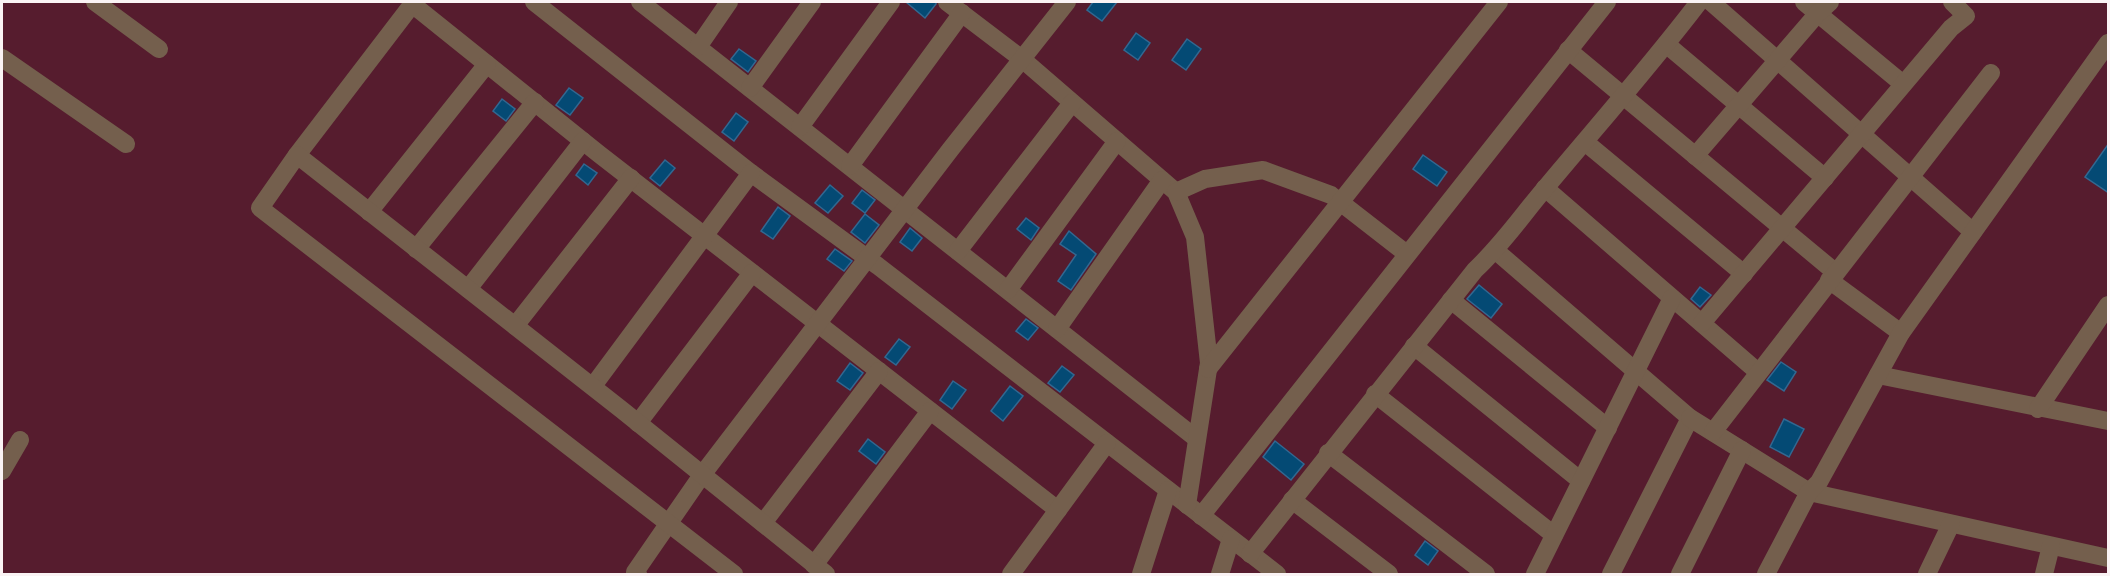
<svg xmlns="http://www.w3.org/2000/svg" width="2110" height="576" font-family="Arial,sans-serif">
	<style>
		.building { fill: #044a74; stroke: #326891; stroke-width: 1.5 }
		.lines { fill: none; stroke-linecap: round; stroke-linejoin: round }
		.street { stroke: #745f4d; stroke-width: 18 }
	</style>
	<rect width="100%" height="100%" fill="#561c2e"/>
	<g class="building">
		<polygon points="906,2 936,2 936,4 925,18"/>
		<polygon points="1093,2 1117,2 1102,21 1087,10"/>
		<polygon points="1136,33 1150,43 1138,60 1124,50"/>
		<polygon points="1187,39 1201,49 1186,70 1172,60"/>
		<polygon points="739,49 756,61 748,72 731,59"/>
		<polygon points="569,88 583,98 570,115 556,105"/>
		<polygon points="502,99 515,109 506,121 493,111"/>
		<polygon points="736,113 748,122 734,141 722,132"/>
		<polygon points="2109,143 2109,193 2085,177"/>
		<polygon points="1423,155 1447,172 1437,186 1413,169"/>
		<polygon points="665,160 675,168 660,186 650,178"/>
		<polygon points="584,164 597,173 588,185 576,175"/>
		<polygon points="830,185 843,196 828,213 815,203"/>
		<polygon points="862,190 875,200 865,213 852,203"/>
		<polygon points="778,207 790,216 773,239 761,231"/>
		<polygon points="865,214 879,225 865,243 851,232"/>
		<polygon points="1026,218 1039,228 1031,240 1017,229"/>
		<polygon points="910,228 922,238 912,251 900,242"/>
		<polygon points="1069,231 1096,254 1071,290 1058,281 1076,255 1060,244"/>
		<polygon points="835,249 852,261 844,271 827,259"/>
		<polygon points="1479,285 1502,304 1491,318 1467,299"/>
		<polygon points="1700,287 1711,295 1700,307 1691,299"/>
		<polygon points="1026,319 1038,328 1028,340 1016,331"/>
		<polygon points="899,339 910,347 896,365 885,357"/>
		<polygon points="1781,362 1796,372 1784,391 1767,380"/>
		<polygon points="850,363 863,373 850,390 837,381"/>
		<polygon points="1062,366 1074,375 1060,392 1048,383"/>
		<polygon points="953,381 966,390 952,409 940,400"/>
		<polygon points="1010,386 1023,396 1003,421 991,411"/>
		<polygon points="1784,419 1804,429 1789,457 1770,447"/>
		<polygon points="868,439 885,452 876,464 859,451"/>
		<polygon points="1275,441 1304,464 1291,480 1263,457"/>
		<polygon points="1425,541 1438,551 1428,565 1415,555"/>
	</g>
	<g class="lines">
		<g class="street">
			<polyline points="95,2 159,49"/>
			<polyline points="534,2 751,173 878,266 1277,574"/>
			<polyline points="640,2 1197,439"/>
			<polyline points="947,2 1022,59 1176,192 1195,237 1209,363 1187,505"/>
			<polyline points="1711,2 1973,232"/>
			<polyline points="1804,2 1903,84"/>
			<polyline points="412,4 599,154 1058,510"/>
			<polyline points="1666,44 1825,178"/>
			<polyline points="698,47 729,2"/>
			<polyline points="1568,50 1835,272"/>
			<polyline points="2,58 126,144"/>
			<polyline points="750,88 812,2"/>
			<polyline points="800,127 891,2"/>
			<polyline points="1585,142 1744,274"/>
			<polyline points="297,155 414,2"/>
			<polyline points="1695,156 1818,13 1830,2"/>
			<polyline points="850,166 962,13"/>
			<polyline points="1545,188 1758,372"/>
			<polyline points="1176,192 1205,179 1263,170 1331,195 1407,254"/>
			<polyline points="369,212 487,64"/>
			<polyline points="416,249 535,102"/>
			<polyline points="958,251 1072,103"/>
			<polyline points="1496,251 1690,418 1611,574"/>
			<polyline points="1829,280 1901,333"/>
			<polyline points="468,289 583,141"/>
			<polyline points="1008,290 1117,141"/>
			<polyline points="1451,300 1608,428"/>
			<polyline points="1702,323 1951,28 1966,16 1952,2"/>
			<polyline points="515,326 631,178"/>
			<polyline points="1057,329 1162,180"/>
			<polyline points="1414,346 1581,481"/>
			<polyline points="1208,369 1499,2"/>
			<polyline points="1878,375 2108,421"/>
			<polyline points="593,386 751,173"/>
			<polyline points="1375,394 1554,535"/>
			<polyline points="2038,409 2108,305"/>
			<polyline points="1690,418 1809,492 2108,558"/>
			<polyline points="638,423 752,273"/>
			<polyline points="1713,432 1991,73"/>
			<polyline points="1328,453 1486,574"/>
			<polyline points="2,471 20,440"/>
			<polyline points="1292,500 1389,574"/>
			<polyline points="1201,516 1607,2"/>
			<polyline points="763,523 879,371"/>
			<path d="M 1250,554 L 1475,270 C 1503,244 1523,214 1547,186 C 1598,125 1651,65 1699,2"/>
			<polyline points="814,565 930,411"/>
			<polyline points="638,574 635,572 702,475 950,150 1067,2"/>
			<polyline points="734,574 260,208 297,155 622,410 826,574"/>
			<polyline points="1011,574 1107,443"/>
			<polyline points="1141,574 1168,490"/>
			<polyline points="1220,574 1231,539"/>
			<polyline points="1535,574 1672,298"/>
			<polyline points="1680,574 1742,450"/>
			<polyline points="1766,574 1809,492 1819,482 1901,333 2108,43"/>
			<polyline points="1927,574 1951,524"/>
			<polyline points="2044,574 2051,546"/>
		</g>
	</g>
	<rect width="2110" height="576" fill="none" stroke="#faf3f4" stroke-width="6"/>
</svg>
